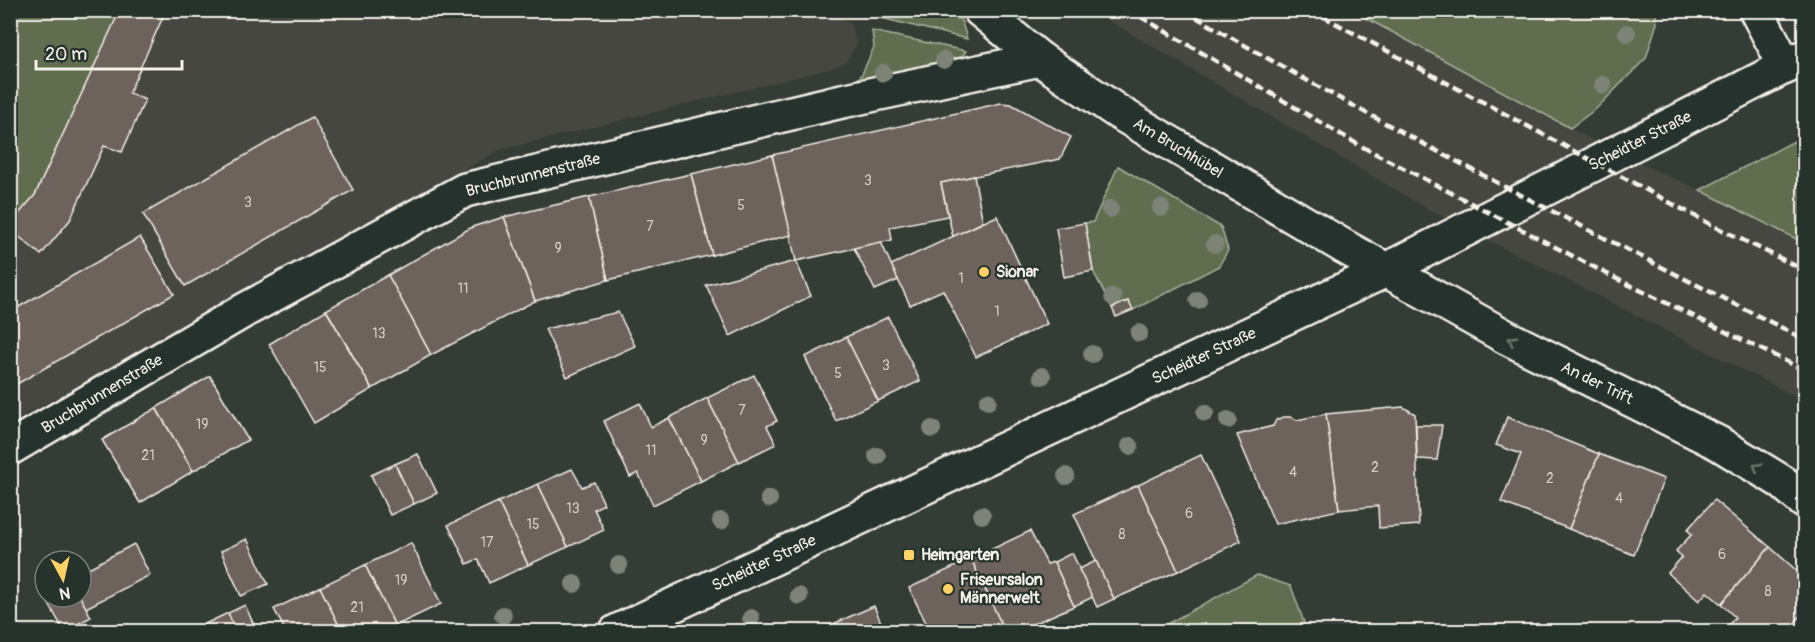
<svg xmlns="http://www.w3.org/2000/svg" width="1815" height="642" font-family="Pangolin,sans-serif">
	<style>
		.built { fill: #454741 }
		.green { fill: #616e50; stroke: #aab09c; stroke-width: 1.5 }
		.building { fill: #6e625c; stroke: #f4f1e8; stroke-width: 1.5 }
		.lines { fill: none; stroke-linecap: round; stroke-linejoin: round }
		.minor-casing { stroke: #f4f1e8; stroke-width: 38 }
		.major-casing { stroke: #f4f1e8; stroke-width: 38 }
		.minor { stroke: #26332d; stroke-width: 33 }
		.major { stroke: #26332d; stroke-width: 33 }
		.rail { stroke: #f4f1e8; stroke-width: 4.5; stroke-dasharray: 9 4.5; stroke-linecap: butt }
		.tree { fill: #7d8376 }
		.oneway { stroke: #6e766e }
		.poi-dot { fill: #ffd166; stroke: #26332d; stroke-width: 2 }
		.labels { text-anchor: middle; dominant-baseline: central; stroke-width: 4.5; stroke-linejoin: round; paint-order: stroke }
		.number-label { font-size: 14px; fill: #d2cdc5 }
		.street-label { font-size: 16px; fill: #f4f1e8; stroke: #26332d }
		.poi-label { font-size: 16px; font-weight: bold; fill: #f4f1e8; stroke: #26332d; text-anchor: start }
	</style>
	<rect width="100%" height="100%" fill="#343c36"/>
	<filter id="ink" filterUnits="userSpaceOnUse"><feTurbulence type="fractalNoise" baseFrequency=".0167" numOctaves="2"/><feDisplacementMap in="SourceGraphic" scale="12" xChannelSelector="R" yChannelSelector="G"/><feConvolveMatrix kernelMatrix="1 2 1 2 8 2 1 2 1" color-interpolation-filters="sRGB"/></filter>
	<g filter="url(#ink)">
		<g class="built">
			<polygon points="831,10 850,23 857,44 846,62 830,69 500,150 11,423 11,224 120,11"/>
			<polygon points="1092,11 1353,11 1615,152 1700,190 1804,243 1804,401 1431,211"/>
		</g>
		<g class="green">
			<polygon points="1656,10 1657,23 1646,58 1597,108 1570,128 1353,11"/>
			<polygon points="11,11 120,11 35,195 11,224"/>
			<polygon points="865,11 953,11 962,22 967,39 869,15"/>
			<polygon points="872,31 966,51 959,61 850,88 862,74 874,47"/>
			<polygon points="1804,136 1804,243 1700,190"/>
			<polygon points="1118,166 1221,227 1228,250 1219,266 1133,310 1128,301 1112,308 1093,271 1085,223 1093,222"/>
			<polygon points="1257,575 1291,586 1307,631 1154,631"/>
		</g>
		<g class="building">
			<polygon points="120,10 166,10 129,93 145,100 122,152 104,146 70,220 41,255 10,229 10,224 35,195"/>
			<polygon points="1001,103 1011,104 1071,137 1060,159 941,183 948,216 890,227 892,240 796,261 772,155"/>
			<polygon points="312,117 353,190 185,286 143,214"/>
			<polygon points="772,155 791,235 712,255 691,174"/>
			<polygon points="691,174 712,255 608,280 589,197"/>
			<polygon points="974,176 983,222 953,237 941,183"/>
			<polygon points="589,197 608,280 535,301 504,217"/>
			<polygon points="997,216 1047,324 976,357 943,290 910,305 891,265"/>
			<polygon points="504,217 535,301 431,355 388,275 472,227"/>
			<polygon points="1085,223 1093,271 1064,277 1056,228"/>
			<polygon points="140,237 174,294 10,388 10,312"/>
			<polygon points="881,242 898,280 875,290 854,248"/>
			<polygon points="796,261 811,296 730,336 706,285"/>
			<polygon points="388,275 431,355 372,389 326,310"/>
			<polygon points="1128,301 1133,310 1116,317 1112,308"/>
			<polygon points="326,310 372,389 314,423 269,344"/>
			<polygon points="618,312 635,346 567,377 545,329"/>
			<polygon points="888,317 920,381 878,401 846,337"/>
			<polygon points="846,337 878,401 836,421 805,357"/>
			<polygon points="754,375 777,421 767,426 776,444 739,462 707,398"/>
			<polygon points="210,376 248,440 193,471 156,408"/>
			<polygon points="707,398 739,462 701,481 669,418"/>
			<polygon points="640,403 651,427 669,418 701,481 653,505 638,473 630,477 604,421"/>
			<polygon points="1403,407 1415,414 1419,525 1379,528 1378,506 1339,510 1326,414"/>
			<polygon points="156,408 193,471 140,503 102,440"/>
			<polygon points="1326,414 1339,510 1275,524 1237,435 1273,426 1276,420 1283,417 1291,417 1297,420"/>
			<polygon points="1507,417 1599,454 1569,529 1501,502 1521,454 1496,445"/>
			<polygon points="1416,425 1442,425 1437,460 1417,459"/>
			<polygon points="418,454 437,493 414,504 395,464"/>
			<polygon points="1599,454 1664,479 1634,555 1569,529"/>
			<polygon points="1201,455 1241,541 1178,571 1138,485"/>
			<polygon points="395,464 414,504 390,515 371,475"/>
			<polygon points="572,469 582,487 594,482 604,504 594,509 604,530 568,547 538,484"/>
			<polygon points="538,484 568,547 528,565 498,502"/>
			<polygon points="1138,485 1178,571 1114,599 1074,514"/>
			<polygon points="1714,500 1770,547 1721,604 1707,592 1699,601 1668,573 1682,557 1676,551 1692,534 1687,530"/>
			<polygon points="498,502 528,565 489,583 478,559 467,564 448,525"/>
			<polygon points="1030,531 1047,564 1054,562 1074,606 1031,625 1034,632 1005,632 971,559"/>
			<polygon points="247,539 268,584 241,596 221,551"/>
			<polygon points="411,543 441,604 395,626 365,565"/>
			<polygon points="134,544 150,575 86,608 80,597 81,572"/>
			<polygon points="1770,547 1804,577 1804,612 1787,632 1732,632 1727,627 1735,617 1721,604"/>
			<polygon points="1072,553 1093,597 1074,606 1054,562"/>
			<polygon points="971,559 1005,632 924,632 922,628 927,625 909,588"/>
			<polygon points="1096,561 1114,599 1097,607 1079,569"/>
			<polygon points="365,565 395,626 384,632 342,632 320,587"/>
			<polygon points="320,587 342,632 286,632 274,609"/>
			<polygon points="45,597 80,597 91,617 64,631"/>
			<polygon points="245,605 257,632 236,632 228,613"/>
			<polygon points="874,606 885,632 817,632 824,628"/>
			<polygon points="228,613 236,632 188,632"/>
		</g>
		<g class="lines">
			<defs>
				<g id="minor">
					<polyline points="980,10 1040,59 1118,112 1343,246 1506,337 1718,443 1782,482 1804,501"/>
					<polyline points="1756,10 1786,67"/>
					<polyline points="10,448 245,310 465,190 842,101 1040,59"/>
				</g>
				<polyline id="major" points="616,632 1386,270 1804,57"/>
			</defs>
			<use href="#minor" class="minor-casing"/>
			<use href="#major" class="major-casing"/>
			<use href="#minor" class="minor"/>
			<use href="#major" class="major"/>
			<g class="rail">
				<polyline points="1129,10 1359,145 1613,277 1804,370"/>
				<path d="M 1184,10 C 1386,129 1596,234 1804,339"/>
				<polyline points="1311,10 1710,224 1804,270"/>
			</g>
		</g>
		<g class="tree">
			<circle cx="1627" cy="33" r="9"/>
			<circle cx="944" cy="60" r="9"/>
			<circle cx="883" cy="73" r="9"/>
			<circle cx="1603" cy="85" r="9"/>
			<circle cx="1161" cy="208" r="9"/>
			<circle cx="1110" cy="209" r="9"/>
			<circle cx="1215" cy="244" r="9"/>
			<circle cx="1113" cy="297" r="9"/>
			<circle cx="1198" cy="300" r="9"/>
			<circle cx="1139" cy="333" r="9"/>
			<circle cx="1092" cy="354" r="9"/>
			<circle cx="1042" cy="376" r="9"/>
			<circle cx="988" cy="401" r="9"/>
			<circle cx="1205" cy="413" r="9"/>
			<circle cx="1228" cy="420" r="9"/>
			<circle cx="932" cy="429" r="9"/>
			<circle cx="1130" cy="446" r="9"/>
			<circle cx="877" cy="456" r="9"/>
			<circle cx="1066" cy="476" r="9"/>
			<circle cx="769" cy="499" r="9"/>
			<circle cx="982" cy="515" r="9"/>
			<circle cx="721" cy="521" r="9"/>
			<circle cx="619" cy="565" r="9"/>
			<circle cx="574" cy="584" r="9"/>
			<circle cx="799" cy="596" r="9"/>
			<circle cx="503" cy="615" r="9"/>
			<circle cx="751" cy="618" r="9"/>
		</g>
		<defs><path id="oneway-chevron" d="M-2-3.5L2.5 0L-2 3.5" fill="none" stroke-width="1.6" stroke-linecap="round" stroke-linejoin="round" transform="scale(1.5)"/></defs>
		<g class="oneway">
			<use href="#oneway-chevron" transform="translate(1512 340) rotate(-153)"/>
			<use href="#oneway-chevron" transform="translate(1757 467) rotate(-149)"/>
		</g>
	</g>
	<g class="poi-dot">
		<circle cx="984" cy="272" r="6"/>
		<rect x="903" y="549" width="12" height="12" rx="3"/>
		<circle cx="948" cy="589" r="6"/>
	</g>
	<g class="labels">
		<g class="number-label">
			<text x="868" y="180">3</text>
			<text x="248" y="202">3</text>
			<text x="741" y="205">5</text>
			<text x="650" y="226">7</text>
			<text x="558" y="248">9</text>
			<text x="961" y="278">1</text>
			<text x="463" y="288">11</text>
			<text x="997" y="311">1</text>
			<text x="379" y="333">13</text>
			<text x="886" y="365">3</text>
			<text x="320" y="367">15</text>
			<text x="838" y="373">5</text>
			<text x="742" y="410">7</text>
			<text x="202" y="424">19</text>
			<text x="704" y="440">9</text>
			<text x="651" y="450">11</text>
			<text x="148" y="455">21</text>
			<text x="1375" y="467">2</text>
			<text x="1293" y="472">4</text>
			<text x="1550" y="478">2</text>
			<text x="1619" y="498">4</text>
			<text x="573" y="508">13</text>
			<text x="1189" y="513">6</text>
			<text x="533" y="524">15</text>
			<text x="1122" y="534">8</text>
			<text x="487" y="542">17</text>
			<text x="1722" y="554">6</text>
			<text x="401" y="580">19</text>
			<text x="1768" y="591">8</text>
			<text x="357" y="607">21</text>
		</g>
		<g class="street-label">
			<text transform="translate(1640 141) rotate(-27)">Scheidter Straße</text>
			<text transform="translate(1178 148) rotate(31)">Am Bruchhübel</text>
			<text transform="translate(533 175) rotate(-14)">Bruchbrunnenstraße</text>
			<text transform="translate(1204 356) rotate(-25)">Scheidter Straße</text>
			<text transform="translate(1597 383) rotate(26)">An der Trift</text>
			<text transform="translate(102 394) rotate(-31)">Bruchbrunnenstraße</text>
			<text transform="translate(764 563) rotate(-25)">Scheidter Straße</text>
		</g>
		<g class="poi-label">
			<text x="996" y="272">Sionar</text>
			<text x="921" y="555">Heimgarten</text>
			<text x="960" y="580">Friseursalon<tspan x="960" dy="18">Männerwelt</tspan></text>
		</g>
	</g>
	<rect width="1815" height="642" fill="none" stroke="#26332d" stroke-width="36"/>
	<rect x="18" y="18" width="1779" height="606" fill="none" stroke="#f4f1e8" stroke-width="2" filter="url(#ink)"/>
	<g transform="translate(63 579) rotate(172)"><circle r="28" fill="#26332d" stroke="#787f78" stroke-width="1.5"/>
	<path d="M0-4.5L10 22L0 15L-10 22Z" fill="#ffd166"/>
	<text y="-9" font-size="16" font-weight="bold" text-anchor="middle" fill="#f4f1e8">N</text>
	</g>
	<path d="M36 60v9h146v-9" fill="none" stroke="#f4f1e8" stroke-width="3"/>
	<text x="45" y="60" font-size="18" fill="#f4f1e8" stroke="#26332d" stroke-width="4.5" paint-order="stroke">20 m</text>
</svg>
